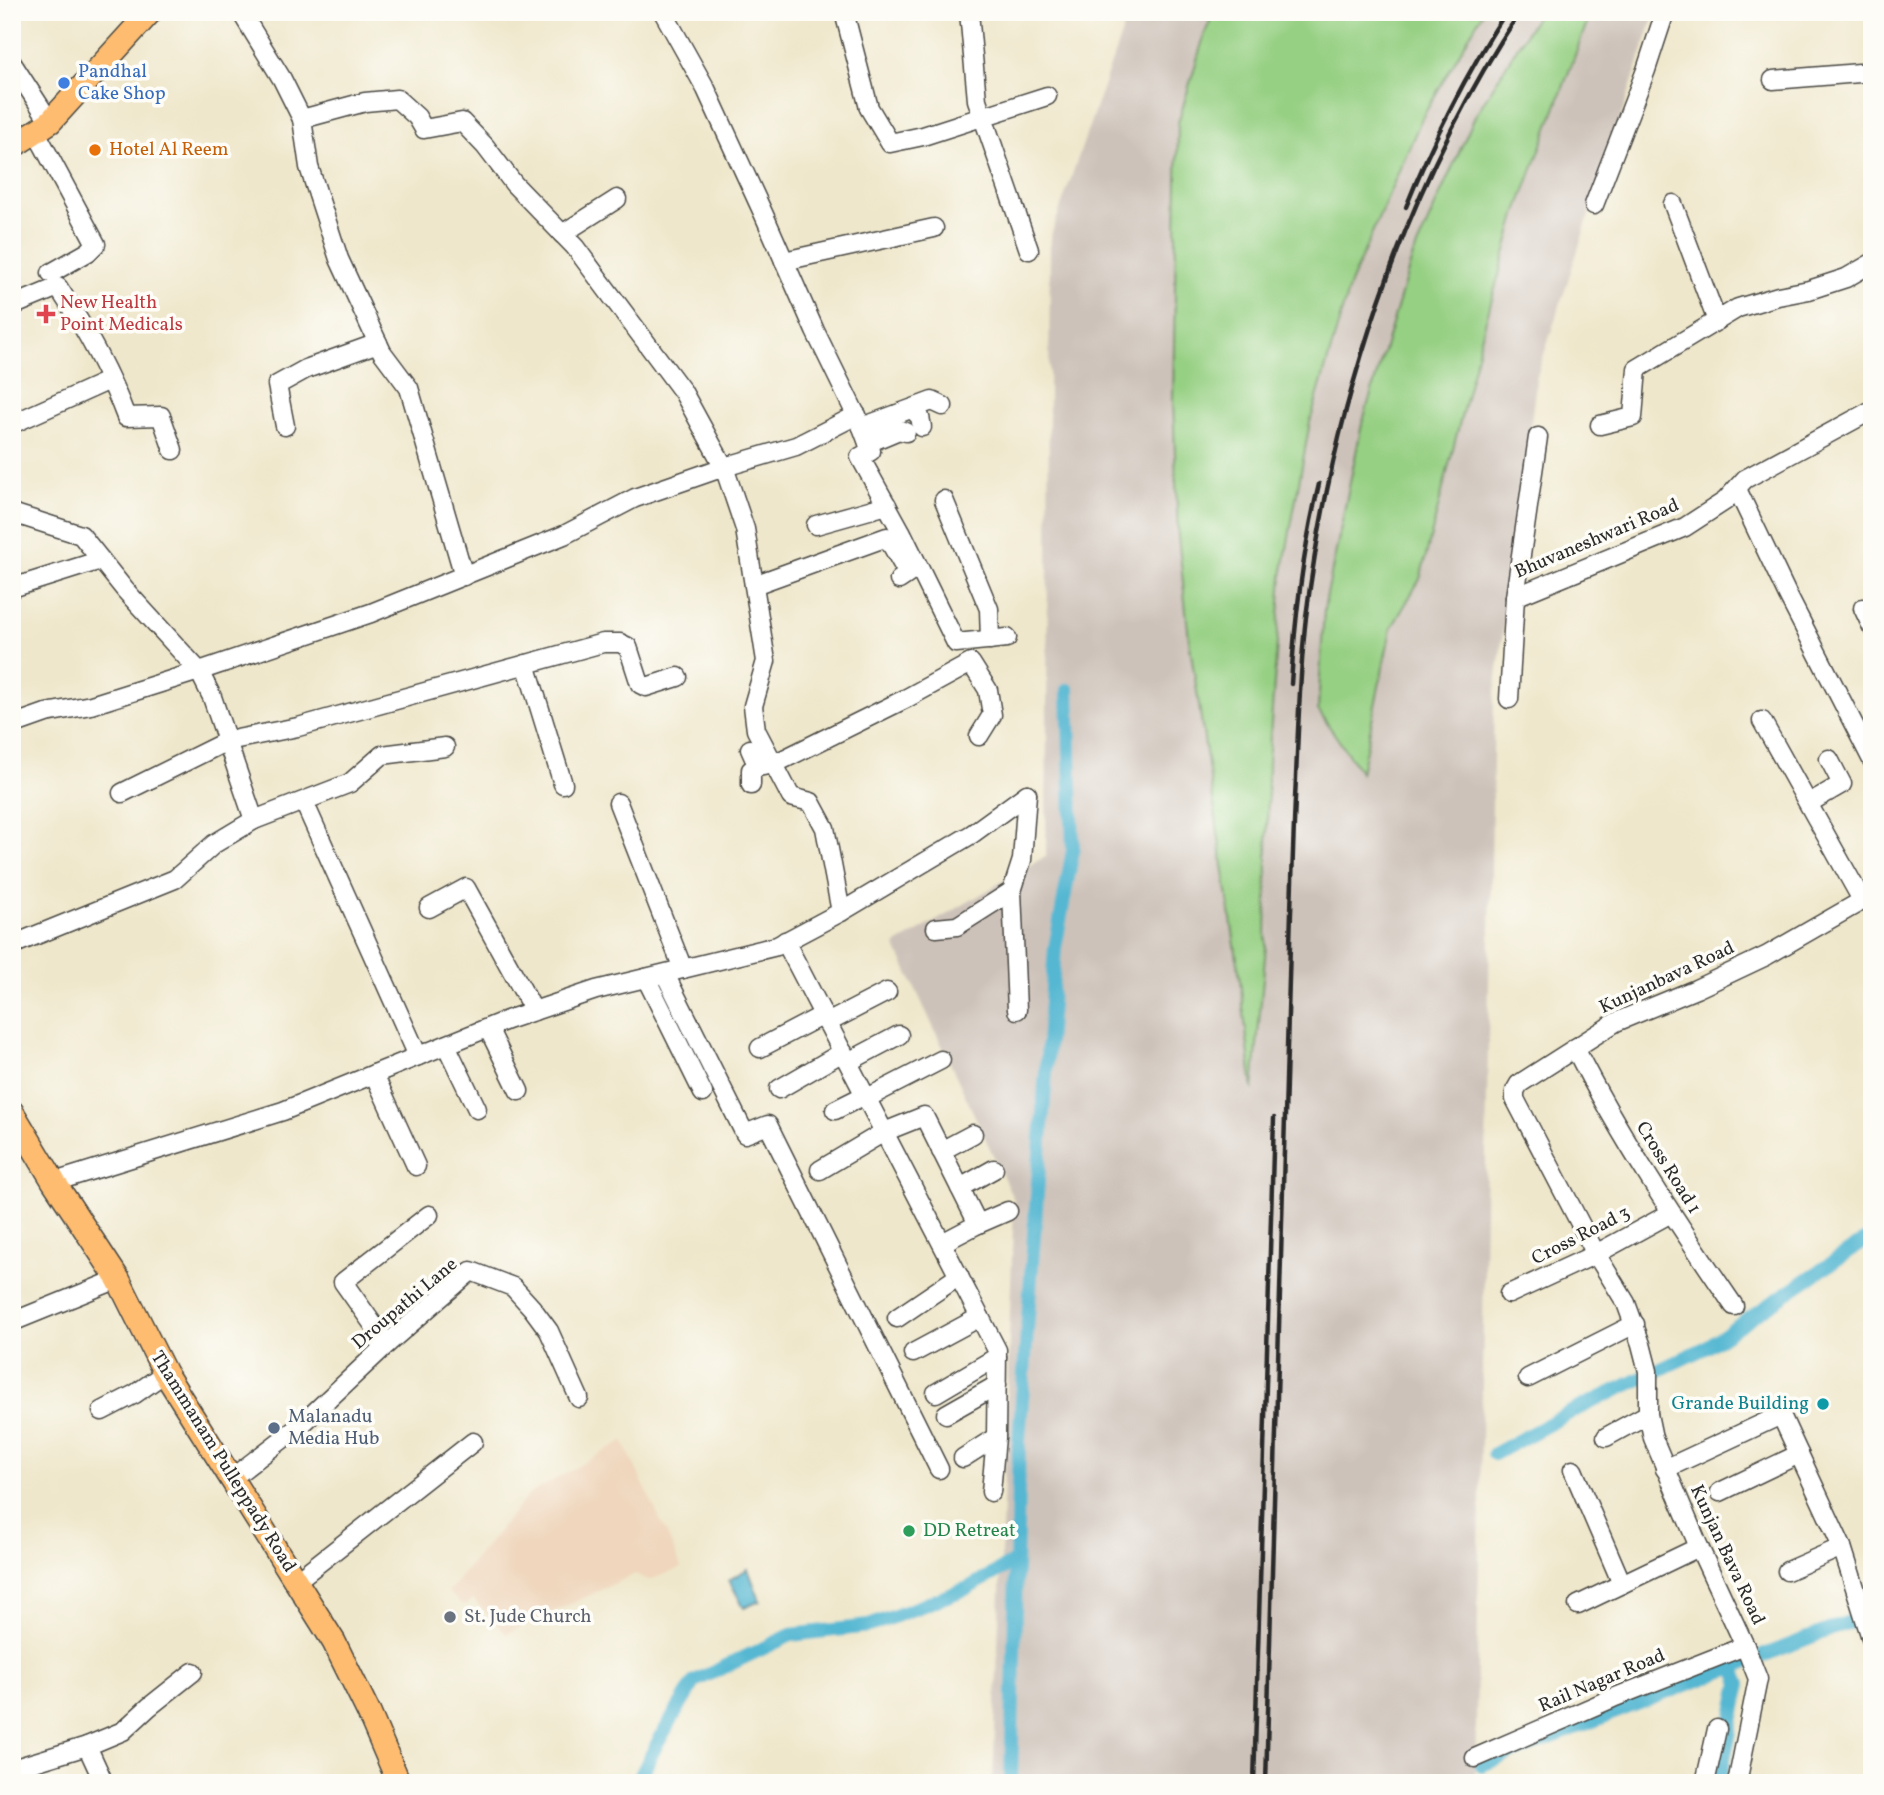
<svg xmlns="http://www.w3.org/2000/svg" width="1884" height="1795" font-family="Vollkorn,serif">
	<style>
		.built { fill: #efd6bc }
		.industrial { fill: #cdc2b9 }
		.green { fill: #96d083; stroke: #607e57; stroke-width: 2 }
		.water { fill: #54b7d2; stroke: #40717e; stroke-width: 2 }
		.lines { fill: none; stroke-linecap: round; stroke-linejoin: round }
		.canal { stroke: #54b7d2; stroke-width: 14 }
		.minor-casing { stroke: #484743; stroke-width: 21 }
		.major-casing { stroke: #484743; stroke-width: 26 }
		.minor { stroke: #fff; stroke-width: 18 }
		.major { stroke: #fdbc6f; stroke-width: 23 }
		.rail { stroke: #2b2b2b; stroke-width: 4.5 }
		.shop-dot { fill: #3f7fe0; stroke: #fdfcf7; stroke-width: 2.5 }
		.food-dot { fill: #e8710a; stroke: #fdfcf7; stroke-width: 2.5 }
		.health-dot { fill: #e0444e; stroke: #fdfcf7; stroke-width: 2.5 }
		.culture-dot { fill: #0f9aa8; stroke: #fdfcf7; stroke-width: 2.5 }
		.service-dot { fill: #5c6f8a; stroke: #fdfcf7; stroke-width: 2.5 }
		.leisure-dot { fill: #2e9e5b; stroke: #fdfcf7; stroke-width: 2.5 }
		.worship-dot { fill: #6b7280; stroke: #fdfcf7; stroke-width: 2.5 }
		.labels { text-anchor: middle; dominant-baseline: central; stroke-width: 7; stroke-linejoin: round; paint-order: stroke }
		.shop-label { font-size: 19px; fill: #366cbe; stroke: #fdfcf7; text-anchor: start }
		.food-label { font-size: 19px; fill: #c56008; stroke: #fdfcf7; text-anchor: start }
		.health-label { font-size: 19px; fill: #be3a42; stroke: #fdfcf7; text-anchor: start }
		.street-label { font-size: 19px; fill: #2b2b2b; stroke: #fdfcf7 }
		.culture-label { font-size: 19px; fill: #0d838f; stroke: #fdfcf7; text-anchor: end }
		.service-label { font-size: 19px; fill: #4e5e75; stroke: #fdfcf7; text-anchor: start }
		.leisure-label { font-size: 19px; fill: #27864d; stroke: #fdfcf7; text-anchor: start }
		.worship-label { font-size: 19px; fill: #5b616d; stroke: #fdfcf7; text-anchor: start }
	</style>
	<rect width="100%" height="100%" fill="#fdfcf7"/>
	<filter id="ink" filterUnits="userSpaceOnUse"><feTurbulence type="fractalNoise" baseFrequency=".0143" numOctaves="2"/><feDisplacementMap in="SourceGraphic" scale="14" xChannelSelector="R" yChannelSelector="G"/><feConvolveMatrix kernelMatrix="1 2 1 2 8 2 1 2 1" color-interpolation-filters="sRGB"/></filter>
	<filter id="wash" filterUnits="userSpaceOnUse"><feTurbulence type="fractalNoise" baseFrequency=".00686" numOctaves="4" result="noise"/><feDisplacementMap in="SourceGraphic" scale="28" xChannelSelector="R" yChannelSelector="G"/><feGaussianBlur stdDeviation="1.57" result="paint"/><feColorMatrix in="noise" values="0 0 0 0 0 0 0 0 0 0 0 0 0 0 0 0 0 1.4 0 .05"/><feComposite in="paint" operator="in"/></filter>
	<g filter="url(#wash)">
		<rect width="100%" height="100%" fill="#efe7cb"/>
		<polygon class="built" points="623,1441 672,1545 681,1568 649,1580 635,1574 506,1634 473,1599 466,1605 460,1603 448,1592 529,1494"/>
		<polygon class="industrial" points="1129,12 1655,12 1537,376 1494,700 1475,1783 993,1783 1014,1200 895,945 1046,856 1050,238"/>
		<g class="green">
			<polygon points="1214,12 1483,12 1421,120 1350,284 1310,422 1282,576 1268,763 1266,946 1253,1090 1239,972 1189,639 1178,536 1173,401 1178,123 1205,33"/>
			<polygon points="1539,12 1591,12 1517,212 1484,327 1420,579 1391,629 1361,773 1318,710 1324,609 1362,424 1412,258 1475,116"/>
		</g>
		<polygon class="water" points="748,1569 760,1601 744,1608 729,1580"/>
		<g class="lines">
			<g class="canal">
				<polyline points="1494,1454 1571,1412 1705,1348 1872,1236"/>
				<path d="M 1482,1765 C 1611,1712 1742,1665 1872,1613"/>
				<polyline points="637,1783 659,1740 695,1681 791,1635 869,1626 968,1588 1016,1561"/>
				<polyline points="1011,1783 1019,1441 1055,948 1073,850 1068,690"/>
				<polyline points="1719,1783 1740,1683 1734,1668"/>
			</g>
		</g>
	</g>
	<g filter="url(#ink)">
		<g class="lines">
			<defs>
				<g id="minor">
					<polyline points="241,12 282,79 302,119 365,102 397,99 417,117 424,129 462,122 485,146 514,184 575,247 683,392 724,467 745,529 766,661 753,706 756,730 791,797 811,802 825,828 841,912"/>
					<polyline points="663,12 706,89 764,215 815,331 862,427 932,401 943,406"/>
					<polyline points="844,12 869,108 890,143 923,136 1047,96"/>
					<polyline points="969,12 977,100 1029,250"/>
					<polyline points="12,63 50,122"/>
					<polyline points="1773,80 1872,72"/>
					<polyline points="302,119 309,167 339,259 382,352 409,388 464,576"/>
					<polyline points="36,132 96,244 88,252 51,273"/>
					<polyline points="1673,204 1717,321"/>
					<polyline points="1594,205 1646,70 1665,12"/>
					<polyline points="562,234 617,199"/>
					<polyline points="784,261 934,228"/>
					<path d="M 12,306 L 58,287 C 85,328 109,371 126,417 L 161,416 L 173,450"/>
					<polyline points="912,409 920,417 922,427"/>
					<polyline points="12,424 110,380"/>
					<polyline points="1600,425 1633,417 1637,369 1738,308 1778,296 1809,290 1846,278 1872,263"/>
					<polyline points="285,426 277,385 306,369 378,343"/>
					<polyline points="862,427 871,451 860,457 901,531 956,643 1007,638"/>
					<polyline points="868,443 899,430 906,432"/>
					<polyline points="1737,489 1788,596 1872,760"/>
					<polyline points="944,500 989,609 990,640"/>
					<polyline points="12,513 81,535 125,590 199,671 212,697 254,820 214,844 175,879 12,945"/>
					<polyline points="816,525 887,505"/>
					<polyline points="754,585 887,537 908,574 899,580"/>
					<polyline points="12,588 101,560"/>
					<polyline points="1515,597 1685,527 1725,501 1745,479 1872,410"/>
					<polyline points="1863,608 1872,627"/>
					<polyline points="526,664 563,784"/>
					<polyline points="1509,699 1515,597 1538,437"/>
					<polyline points="1762,721 1862,900"/>
					<polyline points="12,725 46,713 91,705 199,671 371,613 564,535 635,498 724,467 796,446 857,415"/>
					<polyline points="750,749 758,767 774,764 907,698 971,663 988,690 992,715 979,736"/>
					<polyline points="751,785 751,770 758,767"/>
					<polyline points="122,793 227,741 298,727 603,643 620,643 628,647 640,684 646,687 678,677"/>
					<polyline points="304,802 418,1056"/>
					<polyline points="618,803 683,969"/>
					<polyline points="1809,803 1842,784 1829,759"/>
					<polyline points="254,820 350,783 382,755 445,747"/>
					<polyline points="429,908 466,888 534,1011"/>
					<polyline points="936,928 957,926 1012,891"/>
					<polyline points="785,941 997,1350 996,1437 991,1492"/>
					<polyline points="665,974 745,1134 768,1125 939,1469"/>
					<polyline points="646,978 703,1093"/>
					<polyline points="1017,1010 1012,891 1022,860 1027,794"/>
					<polyline points="827,1023 887,992"/>
					<polyline points="488,1028 519,1091"/>
					<polyline points="446,1045 477,1109"/>
					<polyline points="760,1048 823,1015"/>
					<path d="M 1575,1048 C 1621,1139 1676,1221 1734,1306"/>
					<polyline points="848,1062 899,1035"/>
					<polyline points="374,1074 416,1166"/>
					<polyline points="779,1089 843,1052"/>
					<polyline points="867,1098 941,1060"/>
					<polyline points="835,1110 865,1095"/>
					<polyline points="941,1151 973,1134"/>
					<polyline points="820,1170 884,1132 924,1116 978,1224 942,1243"/>
					<polyline points="54,1182 283,1111 507,1020 596,990 777,946 841,912 972,834 1027,794"/>
					<polyline points="960,1188 994,1169"/>
					<polyline points="978,1224 1008,1211"/>
					<polyline points="1509,1294 1596,1254 1671,1213"/>
					<polyline points="897,1318 959,1276"/>
					<polyline points="12,1322 118,1279"/>
					<polyline points="387,1344 343,1282 429,1215"/>
					<polyline points="913,1353 980,1317"/>
					<polyline points="1528,1378 1635,1324"/>
					<polyline points="936,1393 997,1357"/>
					<polyline points="102,1411 135,1394 165,1373"/>
					<polyline points="946,1414 997,1385"/>
					<polyline points="1606,1437 1648,1414"/>
					<polyline points="963,1458 996,1437"/>
					<polyline points="1665,1469 1781,1415 1842,1547 1872,1641"/>
					<polyline points="1573,1470 1622,1584"/>
					<polyline points="232,1478 301,1425 387,1344 471,1271 513,1287 532,1308 549,1331 579,1398"/>
					<polyline points="1720,1492 1799,1454"/>
					<polyline points="1787,1571 1842,1547"/>
					<polyline points="296,1581 473,1442"/>
					<polyline points="1578,1605 1699,1547"/>
					<polyline points="87,1746 123,1731 149,1707 193,1672"/>
					<polyline points="1475,1758 1613,1698 1745,1646"/>
					<polyline points="12,1769 87,1746 104,1783"/>
					<polyline points="1705,1783 1717,1729"/>
					<polyline points="1737,1783 1758,1679 1745,1646 1699,1547 1653,1438 1648,1414 1648,1371 1641,1344 1626,1303 1596,1254 1515,1099 1515,1091 1519,1084 1616,1022 1696,989 1766,956 1872,895"/>
				</g>
				<g id="major">
					<polyline points="12,147 50,122 150,12"/>
					<polyline points="12,1112 54,1182 118,1279 165,1373 334,1642 369,1713 399,1783"/>
				</g>
			</defs>
			<use href="#minor" class="minor-casing"/>
			<use href="#major" class="major-casing"/>
			<use href="#minor" class="minor"/>
			<use href="#major" class="major"/>
			<g class="rail">
				<path d="M 1406,207 C 1433,139 1466,74 1506,12"/>
				<path d="M 1291,684 C 1295,617 1303,550 1319,484"/>
				<polyline points="1254,1783 1274,1118"/>
				<path d="M 1266,1783 C 1273,1549 1279,1315 1286,1081 C 1289,987 1291,893 1295,799 C 1298,738 1299,677 1306,617 C 1332,408 1403,187 1520,12"/>
			</g>
		</g>
	</g>
	<circle class="shop-dot" cx="64" cy="83" r="7"/>
	<circle class="food-dot" cx="95" cy="150" r="7"/>
	<path class="health-dot" d="M42.5 303.5h7v7h7v7h-7v7h-7v-7h-7v-7h7z"/>
	<circle class="culture-dot" cx="1823" cy="1404" r="7"/>
	<circle class="service-dot" cx="274" cy="1428" r="7"/>
	<circle class="leisure-dot" cx="909" cy="1531" r="7"/>
	<circle class="worship-dot" cx="450" cy="1617" r="7"/>
	<g class="labels">
		<g class="shop-label">
			<text x="78" y="72">Pandhal<tspan x="78" dy="22">Cake Shop</tspan></text>
		</g>
		<g class="food-label">
			<text x="109" y="150">Hotel Al Reem</text>
		</g>
		<g class="health-label">
			<text x="60" y="303">New Health<tspan x="60" dy="22">Point Medicals</tspan></text>
		</g>
		<g class="street-label">
			<text transform="translate(1597 539) rotate(-23)">Bhuvaneshwari Road</text>
			<text transform="translate(1667 978) rotate(-25)">Kunjanbava Road</text>
			<text transform="translate(1668 1168) rotate(58)">Cross Road 1</text>
			<text transform="translate(1581 1236) rotate(-27)">Cross Road 3</text>
			<text transform="translate(405 1304) rotate(-40)">Droupathi Lane</text>
			<text transform="translate(223 1462) rotate(58)">Thammanam Pulleppady Road</text>
			<text transform="translate(1727 1555) rotate(65)">Kunjan Bava Road</text>
			<text transform="translate(1602 1681) rotate(-23)">Rail Nagar Road</text>
		</g>
		<g class="culture-label">
			<text x="1809" y="1404">Grande Building</text>
		</g>
		<g class="service-label">
			<text x="288" y="1417">Malanadu<tspan x="288" dy="22">Media Hub</tspan></text>
		</g>
		<g class="leisure-label">
			<text x="923" y="1531">DD Retreat</text>
		</g>
		<g class="worship-label">
			<text x="464" y="1617">St. Jude Church</text>
		</g>
	</g>
	<rect width="1884" height="1795" fill="none" stroke="#fdfcf7" stroke-width="42"/>
</svg>
